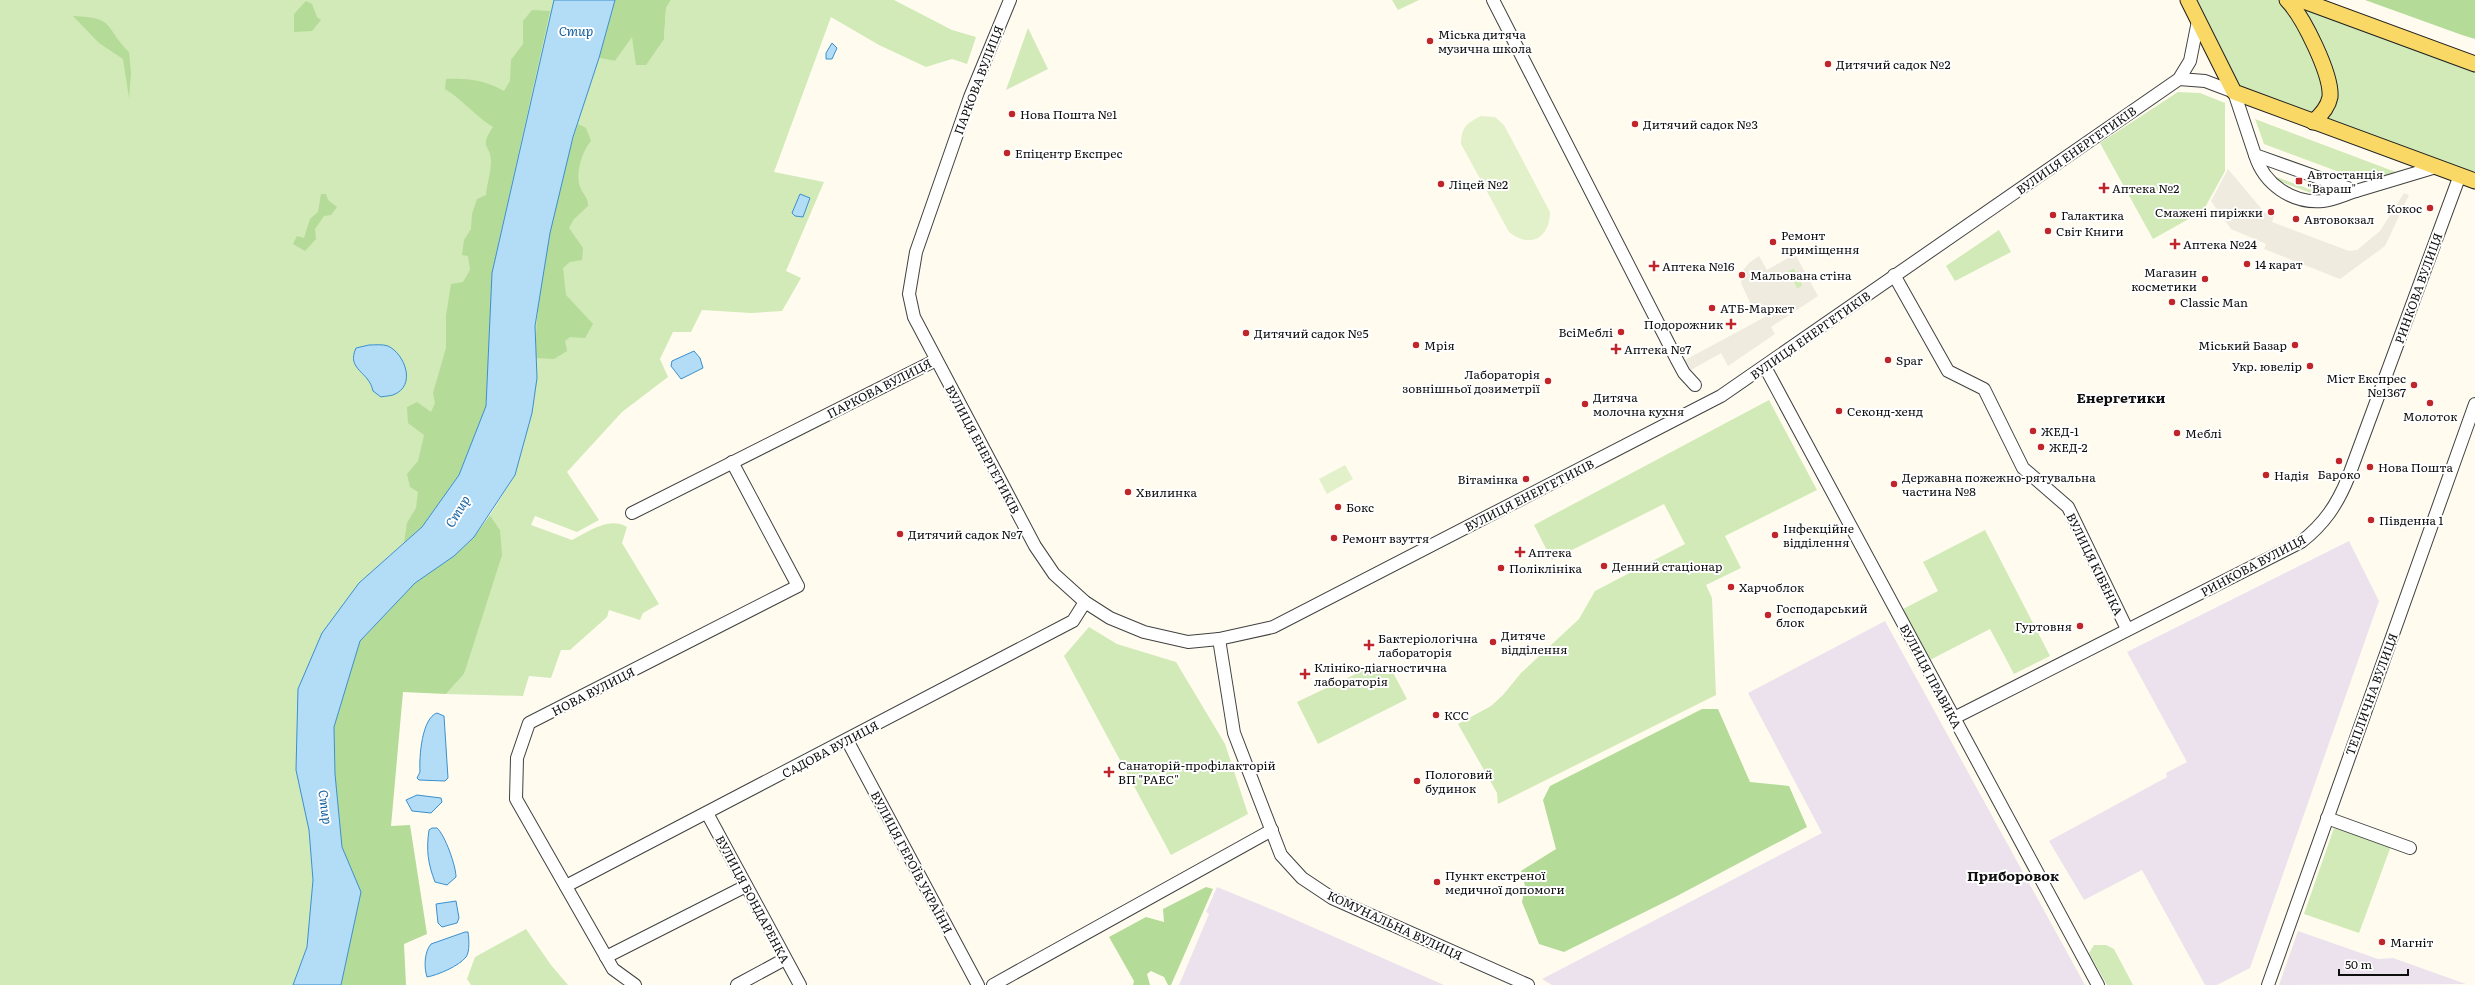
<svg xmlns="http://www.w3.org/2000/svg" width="2475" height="985" font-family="Literata,serif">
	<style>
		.industrial { fill: #ece2ed }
		.green { fill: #d1eab8 }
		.forest { fill: #b4db97 }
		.pitch { fill: #e3f1ca }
		.plaza { fill: #efebde; fill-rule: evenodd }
		.water { fill: #b3dcf7; stroke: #3a90ce }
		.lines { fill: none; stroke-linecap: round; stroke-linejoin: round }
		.minor-casing { stroke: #414141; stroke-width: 14 }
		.major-casing { stroke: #1f1f1f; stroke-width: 17 }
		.minor { stroke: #fff; stroke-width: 12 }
		.major { stroke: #f9d865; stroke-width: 15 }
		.poi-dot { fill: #bf2529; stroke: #fff; stroke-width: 1.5 }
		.labels { text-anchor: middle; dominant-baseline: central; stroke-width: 4; stroke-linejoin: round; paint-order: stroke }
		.poi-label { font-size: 12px; fill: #0e0e0e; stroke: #fff; text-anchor: start }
		.street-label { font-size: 12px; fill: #0e0e0e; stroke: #fff }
		.water-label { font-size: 13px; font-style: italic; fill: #1662a1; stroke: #fff }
		.quarter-label { font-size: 14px; font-weight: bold; fill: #0e0e0e; stroke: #fff }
	</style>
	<rect width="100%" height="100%" fill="#fffcef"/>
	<g class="industrial">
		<polygon points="2349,541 2379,601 2250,968 2217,985 2205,985 2142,870 2084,900 2049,841 2167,777 2166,773 2187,762 2127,652"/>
		<polygon points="1885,621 2085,985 1552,985 1542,979 1822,833 1748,693"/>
		<polygon points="1217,887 1278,912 1444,985 1179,985 1209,914 1206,912"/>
		<polygon points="2298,931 2378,959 2393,958 2466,984 2279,985"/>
	</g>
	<g class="green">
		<polygon points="0,0 554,0 492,273 486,406 474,434 422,527 359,583 309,830 313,880 307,947 293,985 0,985"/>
		<path d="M 671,0 L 894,0 L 952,30 L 976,37 L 967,64 L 952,59 L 926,67 L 879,45 L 831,17 L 774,172 L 824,182 L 786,271 L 801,278 L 782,311 L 751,313 L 702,310 L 691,332 L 673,332 L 660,359 L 668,377 L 622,412 L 567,472 L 599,520 L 577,532 L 535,516 L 531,525 L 572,540 C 588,532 609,516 627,527 L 622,543 L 659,604 L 643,613 L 640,620 L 609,610 L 607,617 L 570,650 L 561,650 L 551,678 L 529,676 L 523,696 L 446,694 L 464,674 L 500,530 L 490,515 L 515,475 L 532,413 L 537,378 L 535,326 L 573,137 L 599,58 L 615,61 L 632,36 L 664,39 L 666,8 Z"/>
		<polygon points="1392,0 1419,0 1398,10"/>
		<polygon points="2188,0 2301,0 2475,64 2475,171 2472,174 2234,92"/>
		<polygon points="1028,28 1048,69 1006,90"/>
		<polygon points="2178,92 2200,93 2225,103 2225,171 2203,211 2153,239 2100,143"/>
		<polygon points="2255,119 2401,174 2369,183 2264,144"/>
		<polygon points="2274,176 2320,193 2319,196 2273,179"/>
		<polygon points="1999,230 2011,252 1955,281 1946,266"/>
		<polygon points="1794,268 1803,286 1797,289 1788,271"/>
		<polygon points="1769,400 1817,490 1725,536 1741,568 1706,585 1712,598 1716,695 1498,804 1497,793 1458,724 1491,706 1503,695 1521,673 1579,619 1595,591 1685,544 1664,504 1552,560 1534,525"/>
		<polygon points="1985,530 2050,656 2014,674 1990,629 1928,661 1901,610 1938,591 1923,562"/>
		<polygon points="1089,627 1117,644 1176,662 1225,744 1248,814 1171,855 1064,656"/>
		<polygon points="1390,667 1407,699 1318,744 1297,702 1364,670 1378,674"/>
		<polygon points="2334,828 2391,846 2359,933 2304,914"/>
		<polygon points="526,929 551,965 568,985 471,985 467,979 475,957"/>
		<polygon points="2094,945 2106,945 2114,949 2133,985 2107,985 2089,953"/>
	</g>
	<g class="forest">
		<polygon points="615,0 671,0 666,8 664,39 646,65 636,65 632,37 615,61 599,58"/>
		<polygon points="2365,0 2475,0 2475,39 2462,35"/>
		<polygon points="306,1 312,4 317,17 321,20 312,31 294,32 294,14"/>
		<path d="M 532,10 L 550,11 L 492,273 L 486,407 L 459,475 L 422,527 L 404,543 L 407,523 L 416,508 L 418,492 L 410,487 L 407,474 L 418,461 L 424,435 L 408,423 L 407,407 L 417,402 L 431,412 L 435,403 L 433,393 L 446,348 L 446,316 L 451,284 L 463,282 L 470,270 L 468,256 L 462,255 L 464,240 L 471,229 L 472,214 L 477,199 L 486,195 C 487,184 491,172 491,161 C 491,144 478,149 493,127 C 475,116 463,100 445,89 L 446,79 C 468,78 484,80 504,91 L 510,81 L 511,60 L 523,44 L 523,21 Z"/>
		<path d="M 73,16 C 117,18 103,26 129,52 L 131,73 L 129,98 L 123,59 L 99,43 Z"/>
		<path d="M 578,124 L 586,128 L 591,141 C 582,151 574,176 581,189 C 585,197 588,198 588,206 L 574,219 L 569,228 L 583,248 L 582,260 L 570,262 L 563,268 L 566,295 L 593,324 L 585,338 L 570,337 L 565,341 L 567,351 L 554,359 L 536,358 C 534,289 555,191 578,124 Z"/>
		<polygon points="321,194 326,194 328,200 337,207 331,215 324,216 315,229 316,239 305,251 293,244 297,236 304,238 310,219 318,212"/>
		<polygon points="490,515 500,530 502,555 464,674 446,694 403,692 391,826 410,825 427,934 404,944 406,985 341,985 361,892 342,847 335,774 334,727 360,641 415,583 454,556 474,537"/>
		<polygon points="1702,709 1718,709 1750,782 1789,786 1807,827 1677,896 1564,952 1539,944 1522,902 1525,886 1521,871 1556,849 1543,800 1550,786"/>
		<polygon points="1206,887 1213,889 1171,985 1168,985 1164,977 1151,971 1147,974 1150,985 1133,985 1134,981 1109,937 1146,917 1164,922 1163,909"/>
	</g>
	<g class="pitch">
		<path d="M 1481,116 L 1495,117 L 1504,125 L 1550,212 C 1550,238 1530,249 1509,232 L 1461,144 C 1461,127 1467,123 1481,116 Z"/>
		<polygon points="1345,465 1353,479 1327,494 1319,479"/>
	</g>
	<g class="plaza">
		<polygon points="2228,169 2265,213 2274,216 2272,222 2349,251 2357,250 2380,231 2404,193 2409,195 2385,246 2340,279 2264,249 2266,244 2231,229 2211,201"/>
		<path d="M 1795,254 L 1818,296 L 1771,327 L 1775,334 L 1728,366 L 1721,353 L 1691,370 L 1685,360 L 1765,317 L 1758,304 L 1752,307 L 1741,283 L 1743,270 L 1749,263 L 1759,256 L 1767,270 ZM 1794,268 L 1803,285 L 1797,289 L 1788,271 Z"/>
	</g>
	<g class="water">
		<polygon points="554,0 615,0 599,58 573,137 550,233 535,326 537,378 532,413 515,475 474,537 454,556 415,583 360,641 334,727 335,774 342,847 361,892 341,985 293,985 307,947 313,880 309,830 296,770 298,689 322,633 359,583 422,527 459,475 486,406 492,273"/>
		<polygon points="832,43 837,48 832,59 826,59 826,53"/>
		<polygon points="800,194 810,198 803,217 795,216 792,213"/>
		<path d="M 369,345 C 374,345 383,344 388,346 C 405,354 417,386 393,395 C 390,396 385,396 381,397 L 373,391 C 369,371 346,370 356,348 Z"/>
		<polygon points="694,351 700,358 703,368 681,379 671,366 672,361"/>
		<path d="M 437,713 L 444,716 L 448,778 L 445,781 L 419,780 L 417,778 L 420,772 C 419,756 422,718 437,713 Z"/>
		<polygon points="417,795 441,798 442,802 431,813 412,811 406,800"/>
		<path d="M 432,828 L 437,828 C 445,835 456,866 456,877 L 447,885 L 435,882 C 428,864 426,850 429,830 Z"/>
		<polygon points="456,901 459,918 457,923 442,927 438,923 436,904"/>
		<path d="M 465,932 L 468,932 C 469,938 470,952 466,957 C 459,966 438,975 427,977 C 424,968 424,952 431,944 Z"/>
	</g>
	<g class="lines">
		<defs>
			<g id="minor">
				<polyline points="1010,0 970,97 916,252 909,294 914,317 1035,546 1054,574 1085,602 1110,618 1144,632 1188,642 1219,639 1273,627 1721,396 2179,79 2190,61 2198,21"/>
				<polyline points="1493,0 1677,360 1684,373 1695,385"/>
				<polyline points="2179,79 2205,81 2234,92 2255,155 2356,191 2436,167"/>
				<path d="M 2255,155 C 2264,184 2292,204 2323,201 C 2334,200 2346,194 2356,191"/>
				<polyline points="1894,275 1948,371 1984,389 2023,468 2068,507 2127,629"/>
				<polyline points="1765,367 2098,985"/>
				<polyline points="632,513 936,360"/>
				<polyline points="1219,639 1234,733 1281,855 1302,878 1332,898 1528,985"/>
				<path d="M 1954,718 L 2301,542 C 2324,524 2337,505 2348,478 L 2460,175"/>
				<polyline points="847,740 978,985"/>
				<polyline points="707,813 800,985"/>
				<polyline points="2327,818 2410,848"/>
				<polyline points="566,886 1073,621 1085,602"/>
				<polyline points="606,957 746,886"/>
				<polyline points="635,985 613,969 516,799 517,758 529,723 798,586 732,462"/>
				<polyline points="737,985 785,959"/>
				<polyline points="993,985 1272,830"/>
				<polyline points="2268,985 2475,404"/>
			</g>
			<g id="major">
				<polyline points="2188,0 2234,92 2475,181"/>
				<path d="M 2287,0 C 2303,16 2332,75 2330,97 C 2328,108 2320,116 2313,122"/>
				<polyline points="2301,0 2475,64"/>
			</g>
		</defs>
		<use href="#minor" class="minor-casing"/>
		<use href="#major" class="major-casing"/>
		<use href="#minor" class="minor"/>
		<use href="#major" class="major"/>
	</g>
	<g class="poi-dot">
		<circle cx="1430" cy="41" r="4"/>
		<circle cx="1828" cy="64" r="4"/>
		<circle cx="1012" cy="114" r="4"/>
		<circle cx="1635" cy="124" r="4"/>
		<circle cx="1007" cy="153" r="4"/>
		<rect x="2295" y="177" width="8" height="8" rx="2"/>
		<circle cx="1441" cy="184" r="4"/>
		<path d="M2102 182h4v4h4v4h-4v4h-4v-4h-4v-4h4z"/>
		<circle cx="2430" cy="208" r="4"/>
		<circle cx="2271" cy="212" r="4"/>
		<circle cx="2053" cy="215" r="4"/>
		<circle cx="2296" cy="219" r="4"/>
		<circle cx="2048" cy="231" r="4"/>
		<circle cx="1773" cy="242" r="4"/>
		<path d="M2173 238h4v4h4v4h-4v4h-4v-4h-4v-4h4z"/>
		<circle cx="2247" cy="264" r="4"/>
		<path d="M1652 260h4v4h4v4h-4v4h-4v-4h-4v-4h4z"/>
		<circle cx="1742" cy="275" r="4"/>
		<circle cx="2205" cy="279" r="4"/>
		<circle cx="2172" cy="302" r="4"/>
		<circle cx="1712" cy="308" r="4"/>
		<path d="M1729 318h4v4h4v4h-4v4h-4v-4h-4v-4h4z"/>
		<circle cx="1621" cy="332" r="4"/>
		<circle cx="1246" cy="333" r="4"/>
		<circle cx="1416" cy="345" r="4"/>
		<circle cx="2295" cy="345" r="4"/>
		<path d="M1614 343h4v4h4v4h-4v4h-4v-4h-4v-4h4z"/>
		<circle cx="1888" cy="360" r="4"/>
		<circle cx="2310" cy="366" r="4"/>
		<circle cx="1548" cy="381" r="4"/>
		<circle cx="2414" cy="385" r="4"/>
		<circle cx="2430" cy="403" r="4"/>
		<circle cx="1585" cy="404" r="4"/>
		<circle cx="1839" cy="411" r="4"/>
		<circle cx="2033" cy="431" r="4"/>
		<circle cx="2177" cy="433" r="4"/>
		<circle cx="2041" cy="447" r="4"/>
		<circle cx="2339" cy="461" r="4"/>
		<circle cx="2370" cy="467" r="4"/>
		<circle cx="2266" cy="475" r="4"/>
		<circle cx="1526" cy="479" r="4"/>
		<circle cx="1894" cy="484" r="4"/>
		<circle cx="1128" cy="492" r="4"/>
		<circle cx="1338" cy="507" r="4"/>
		<circle cx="2371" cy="520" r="4"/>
		<circle cx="900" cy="534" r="4"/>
		<circle cx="1775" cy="535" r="4"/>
		<circle cx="1334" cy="538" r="4"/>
		<path d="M1518 546h4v4h4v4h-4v4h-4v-4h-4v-4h4z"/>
		<circle cx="1604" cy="566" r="4"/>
		<circle cx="1501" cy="568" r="4"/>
		<circle cx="1731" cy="587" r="4"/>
		<circle cx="1768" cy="615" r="4"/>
		<circle cx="2080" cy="626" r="4"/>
		<circle cx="1493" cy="642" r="4"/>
		<path d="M1367 639h4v4h4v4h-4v4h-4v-4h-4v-4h4z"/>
		<path d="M1303 668h4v4h4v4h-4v4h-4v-4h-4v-4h4z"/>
		<circle cx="1436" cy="715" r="4"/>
		<path d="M1107 766h4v4h4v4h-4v4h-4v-4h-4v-4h4z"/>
		<circle cx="1417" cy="781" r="4"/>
		<circle cx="1437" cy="882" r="4"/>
		<circle cx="2382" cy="942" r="4"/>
	</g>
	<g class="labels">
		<g class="poi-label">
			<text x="1438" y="34">Міська дитяча<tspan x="1438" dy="14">музична школа</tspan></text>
			<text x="1836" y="64">Дитячий садок №2</text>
			<text x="1020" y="114">Нова Пошта №1</text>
			<text x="1643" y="124">Дитячий садок №3</text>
			<text x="1015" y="153">Епіцентр Експрес</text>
			<text x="2307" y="174">Автостанція<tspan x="2307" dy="14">"Вараш"</tspan></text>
			<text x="1449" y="184">Ліцей №2</text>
			<text x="2112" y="188">Аптека №2</text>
			<text x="2422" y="208" text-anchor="end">Кокос</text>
			<text x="2263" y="212" text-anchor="end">Смажені пиріжки</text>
			<text x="2061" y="215">Галактика</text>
			<text x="2304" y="219">Автовокзал</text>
			<text x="2056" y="231">Світ Книги</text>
			<text x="1781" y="235">Ремонт<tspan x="1781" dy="14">приміщення</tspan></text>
			<text x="2183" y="244">Аптека №24</text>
			<text x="2255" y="264">14 карат</text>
			<text x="1662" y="266">Аптека №16</text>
			<text x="2197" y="272" text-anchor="end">Магазин<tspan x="2197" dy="14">косметики</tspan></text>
			<text x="1750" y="275">Мальована стіна</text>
			<text x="2180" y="302">Classic Man</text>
			<text x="1720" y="308">АТБ-Маркет</text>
			<text x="1723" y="324" text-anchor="end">Подорожник</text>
			<text x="1613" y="332" text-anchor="end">ВсіМеблі</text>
			<text x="1254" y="333">Дитячий садок №5</text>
			<text x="1424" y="345">Мрія</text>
			<text x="2287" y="345" text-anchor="end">Міський Базар</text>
			<text x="1624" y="349">Аптека №7</text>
			<text x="1896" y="360">Spar</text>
			<text x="2302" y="366" text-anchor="end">Укр. ювелір</text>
			<text x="1540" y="374" text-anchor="end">Лабораторія<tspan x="1540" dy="14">зовнішньої дозиметрії</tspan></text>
			<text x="2406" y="378" text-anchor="end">Міст Експрес<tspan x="2406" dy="14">№1367</tspan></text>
			<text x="1593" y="397">Дитяча<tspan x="1593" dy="14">молочна кухня</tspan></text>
			<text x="1847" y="411">Секонд-хенд</text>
			<text x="2430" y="416" text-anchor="middle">Молоток</text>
			<text x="2041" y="431">ЖЕД-1</text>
			<text x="2185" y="433">Меблі</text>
			<text x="2049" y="447">ЖЕД-2</text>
			<text x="2378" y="467">Нова Пошта</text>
			<text x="2339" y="474" text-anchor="middle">Бароко</text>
			<text x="2274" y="475">Надія</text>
			<text x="1902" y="477">Державна пожежно-рятувальна<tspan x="1902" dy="14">частина №8</tspan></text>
			<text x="1518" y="479" text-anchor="end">Вітамінка</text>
			<text x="1136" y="492">Хвилинка</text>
			<text x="1346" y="507">Бокс</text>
			<text x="2379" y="520">Південна 1</text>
			<text x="1783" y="528">Інфекційне<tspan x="1783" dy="14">відділення</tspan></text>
			<text x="908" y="534">Дитячий садок №7</text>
			<text x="1342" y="538">Ремонт взуття</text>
			<text x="1528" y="552">Аптека</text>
			<text x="1612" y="566">Денний стаціонар</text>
			<text x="1509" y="568">Поліклініка</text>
			<text x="1739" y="587">Харчоблок</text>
			<text x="1776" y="608">Господарський<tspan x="1776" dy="14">блок</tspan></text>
			<text x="2072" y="626" text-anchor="end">Гуртовня</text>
			<text x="1501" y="635">Дитяче<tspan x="1501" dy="14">відділення</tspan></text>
			<text x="1378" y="638">Бактеріологічна<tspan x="1378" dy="14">лабораторія</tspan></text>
			<text x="1314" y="667">Клініко-діагностична<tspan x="1314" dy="14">лабораторія</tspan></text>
			<text x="1444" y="715">КСС</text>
			<text x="1118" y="765">Санаторій-профілакторій<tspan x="1118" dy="14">ВП "РАЕС"</tspan></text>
			<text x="1425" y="774">Пологовий<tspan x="1425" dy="14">будинок</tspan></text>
			<text x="1445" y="875">Пункт екстреної<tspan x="1445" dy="14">медичної допомоги</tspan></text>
			<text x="2390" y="942">Магніт</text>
		</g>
		<g class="street-label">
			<text transform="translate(978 80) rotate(-69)">ПАРКОВА ВУЛИЦЯ</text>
			<text transform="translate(2076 150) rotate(-35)">ВУЛИЦЯ ЕНЕРГЕТИКІВ</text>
			<text transform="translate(2418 288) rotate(-70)">РИНКОВА ВУЛИЦЯ</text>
			<text transform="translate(1810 335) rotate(-35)">ВУЛИЦЯ ЕНЕРГЕТИКІВ</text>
			<text transform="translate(879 388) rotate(-27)">ПАРКОВА ВУЛИЦЯ</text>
			<text transform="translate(983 449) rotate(62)">ВУЛИЦЯ ЕНЕРГЕТИКІВ</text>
			<text transform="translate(1529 495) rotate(-27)">ВУЛИЦЯ ЕНЕРГЕТИКІВ</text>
			<text transform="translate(2095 564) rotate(64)">ВУЛИЦЯ КІБЕНКА</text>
			<text transform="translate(2253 565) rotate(-28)">РИНКОВА ВУЛИЦЯ</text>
			<text transform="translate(1931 676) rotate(62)">ВУЛИЦЯ ПРАВИКА</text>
			<text transform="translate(593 691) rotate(-27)">НОВА ВУЛИЦЯ</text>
			<text transform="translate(2371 694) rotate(-70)">ТЕПЛИЧНА ВУЛИЦЯ</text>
			<text transform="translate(830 749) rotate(-28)">САДОВА ВУЛИЦЯ</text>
			<text transform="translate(912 862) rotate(62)">ВУЛИЦЯ ГЕРОЇВ УКРАЇНИ</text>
			<text transform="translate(753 899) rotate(62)">ВУЛИЦЯ БОНДАРЕНКА</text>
			<text transform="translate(1395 925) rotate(25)">КОМУНАЛЬНА ВУЛИЦЯ</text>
		</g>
		<g class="water-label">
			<text x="576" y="30">Стир</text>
			<text transform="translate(457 511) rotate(-59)">Стир</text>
			<text transform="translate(326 807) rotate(82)">Стир</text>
		</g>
		<g class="quarter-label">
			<text x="2121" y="397">Енергетики</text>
			<text x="2013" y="875">Приборовок</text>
		</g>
	</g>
	<path d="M2339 969v6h69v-6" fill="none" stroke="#0e0e0e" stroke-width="2"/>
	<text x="2345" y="969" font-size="12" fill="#0e0e0e" stroke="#ffffff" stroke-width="3" paint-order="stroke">50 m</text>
</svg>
